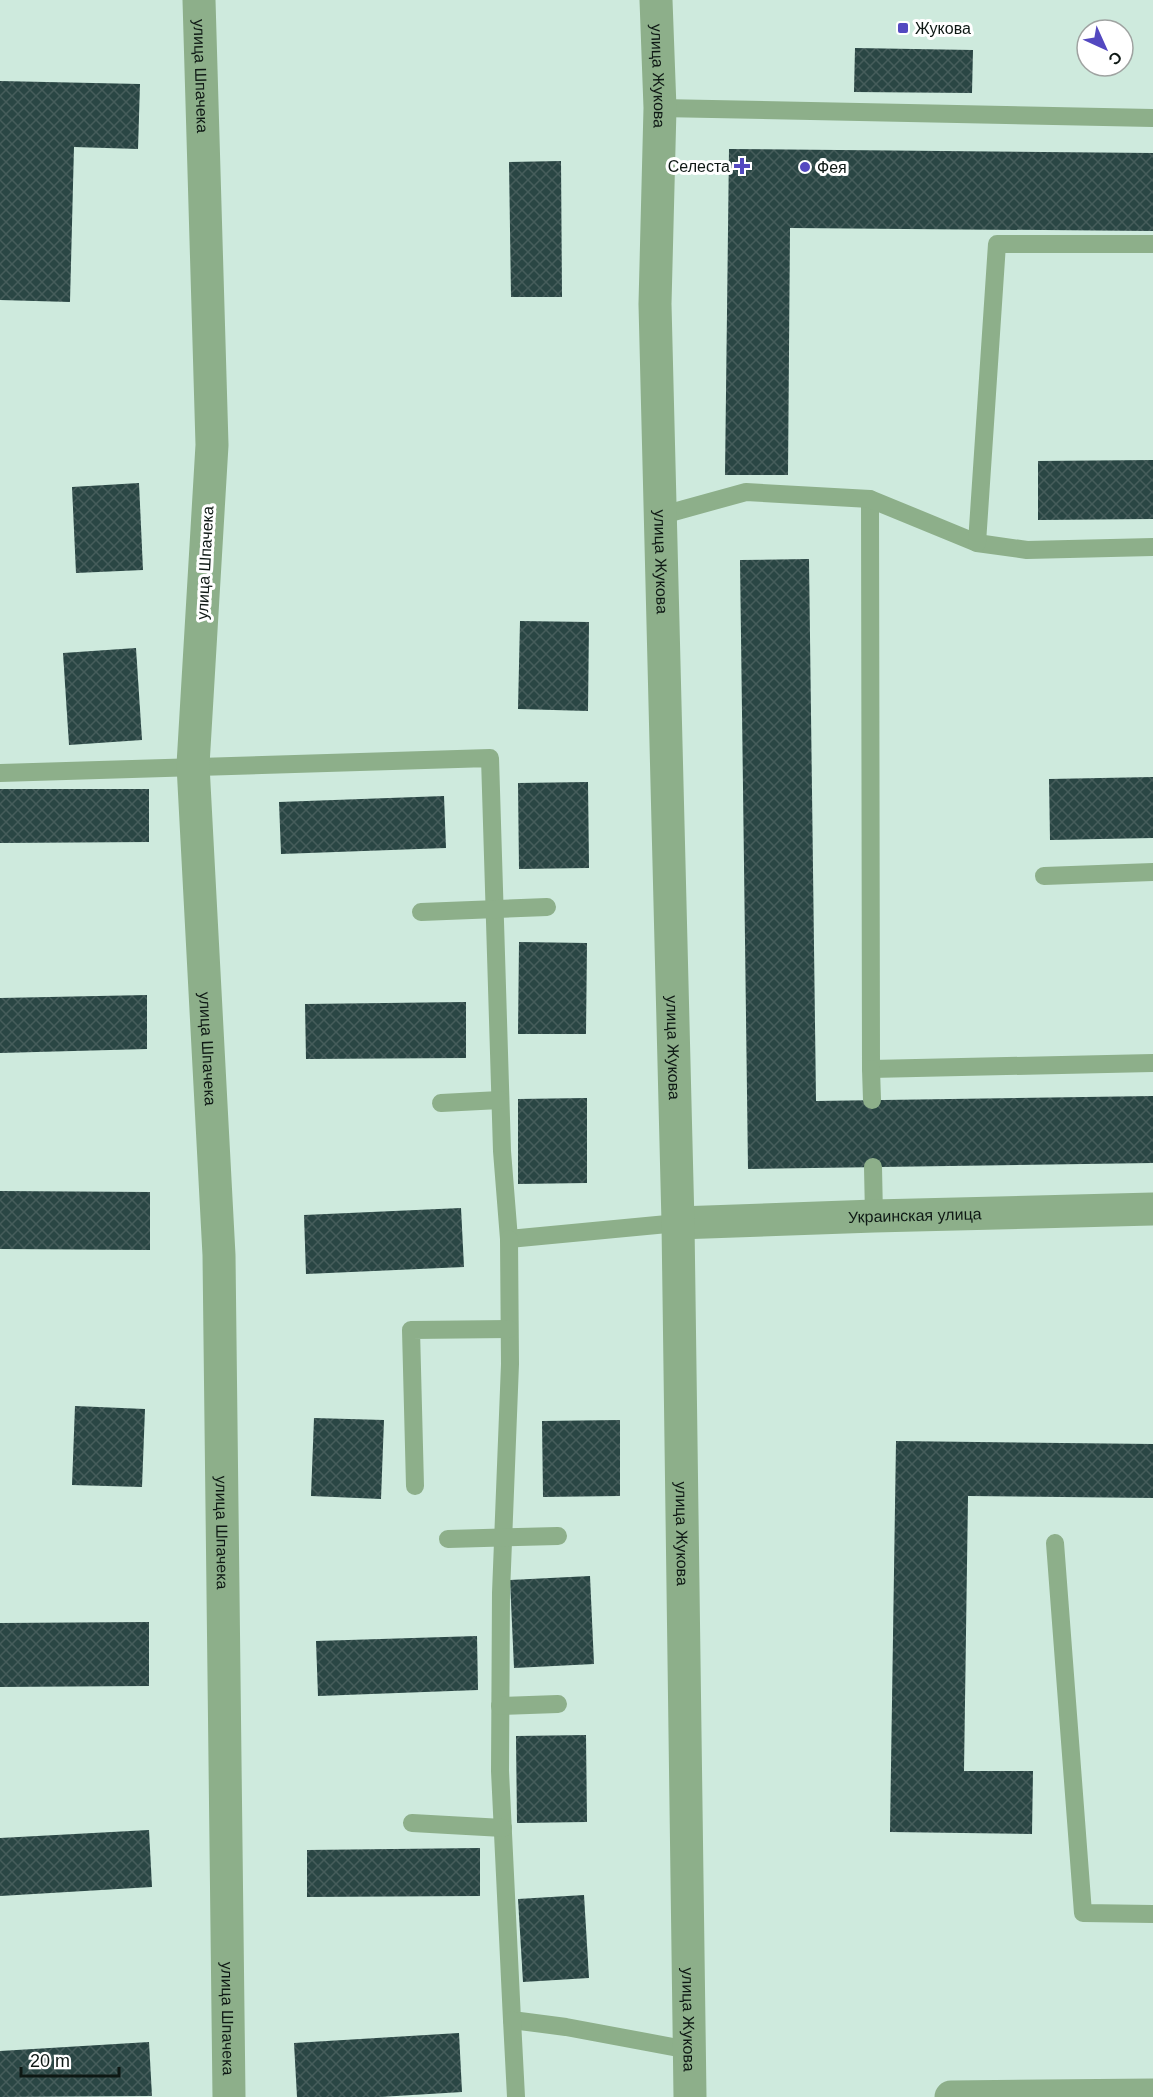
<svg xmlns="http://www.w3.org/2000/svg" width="1153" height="2097" font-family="Arial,sans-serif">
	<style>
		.building { fill: url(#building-cross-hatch) }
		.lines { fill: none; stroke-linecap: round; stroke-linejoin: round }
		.service { stroke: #8daf8a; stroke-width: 18 }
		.minor { stroke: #8daf8a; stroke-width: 33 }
		.tertiary { stroke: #8daf8a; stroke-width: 33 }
		.poi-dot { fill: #5348c0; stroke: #fff; stroke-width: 2 }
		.labels { text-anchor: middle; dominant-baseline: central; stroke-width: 6; stroke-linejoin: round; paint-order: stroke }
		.poi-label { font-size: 16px; fill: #0e1814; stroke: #fff; text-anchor: start }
		.street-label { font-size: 16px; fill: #0e1814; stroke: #fff }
	</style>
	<defs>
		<pattern id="building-cross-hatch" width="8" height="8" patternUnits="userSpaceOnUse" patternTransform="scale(1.5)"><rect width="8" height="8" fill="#2a4644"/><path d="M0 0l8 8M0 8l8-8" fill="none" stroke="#465d5b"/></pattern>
	</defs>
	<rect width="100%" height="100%" fill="#ceeadd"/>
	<g class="building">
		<polygon points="855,48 973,50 972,93 854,92"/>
		<polygon points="0,81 140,84 138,149 74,147 70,302 0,300"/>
		<polygon points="729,149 1153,153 1153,231 790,228 788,475 725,475"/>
		<polygon points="561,161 562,297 511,297 509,162"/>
		<polygon points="1153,460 1153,519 1038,520 1038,461"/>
		<polygon points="139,483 143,570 76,573 72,487"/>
		<polygon points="809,559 816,1101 1153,1096 1153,1163 748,1169 740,560"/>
		<polygon points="520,621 589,622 588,711 518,709"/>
		<polygon points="136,648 142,740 69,745 63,653"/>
		<polygon points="1153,777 1153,838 1050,840 1049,779"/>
		<polygon points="588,782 589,868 519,869 518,783"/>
		<polygon points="0,789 149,789 149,842 0,843"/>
		<polygon points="444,796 446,848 281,854 279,802"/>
		<polygon points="519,942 587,943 586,1034 518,1034"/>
		<polygon points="147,995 147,1049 0,1053 0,998"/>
		<polygon points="466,1002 466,1058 306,1059 305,1004"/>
		<polygon points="587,1098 587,1183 518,1184 518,1099"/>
		<polygon points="0,1191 150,1192 150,1250 0,1249"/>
		<polygon points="461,1208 464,1267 306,1274 304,1215"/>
		<polygon points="75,1406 145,1409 142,1487 72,1485"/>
		<polygon points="314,1418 384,1420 381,1499 311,1496"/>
		<polygon points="620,1420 620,1496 543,1497 542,1421"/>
		<polygon points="896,1441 1153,1444 1153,1498 968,1496 964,1771 1033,1771 1032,1834 890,1832"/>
		<polygon points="590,1576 594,1664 514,1668 510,1580"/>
		<polygon points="149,1622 149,1686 0,1687 0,1623"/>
		<polygon points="477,1636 478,1690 318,1696 316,1641"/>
		<polygon points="586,1735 587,1822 517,1823 516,1736"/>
		<polygon points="149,1830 152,1887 0,1896 0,1838"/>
		<polygon points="480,1848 480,1896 307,1897 307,1850"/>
		<polygon points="584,1895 589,1978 523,1982 518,1899"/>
		<polygon points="459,2033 462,2092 380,2097 297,2097 294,2043"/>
		<polygon points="149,2042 152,2096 0,2097 0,2051"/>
	</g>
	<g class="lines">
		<g class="service">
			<polyline points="660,108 1153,118"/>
			<polyline points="870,499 871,1069 1153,1063"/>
			<polyline points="659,516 746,492 870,499 977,543 1027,550 1153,547"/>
			<polyline points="977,543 997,244 1153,244"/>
			<polyline points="0,773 490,758 502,1151 509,1239 678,1223"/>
			<polyline points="1044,876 1153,872"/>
			<polyline points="421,912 547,907"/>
			<polyline points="871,1069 872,1100"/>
			<polyline points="441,1103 500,1100"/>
			<polyline points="873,1167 874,1216"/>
			<polyline points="509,1239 510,1364 501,1593 500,1771 512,2020 566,2027 689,2050"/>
			<polyline points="415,1486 411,1330 509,1329"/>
			<polyline points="448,1539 558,1536"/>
			<polyline points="1055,1543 1083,1913 1153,1914"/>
			<polyline points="500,1706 558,1704"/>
			<polyline points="412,1823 503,1828"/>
			<polyline points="512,2020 516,2097"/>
		</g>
		<path class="minor" id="s1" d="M 678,1223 L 874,1216 L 1153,1209"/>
		<g class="tertiary">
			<path id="s2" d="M 199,0 L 212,445 L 193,765 L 219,1255 L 229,2097"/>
			<path id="s3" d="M 656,0 L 660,108 L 655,304 L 678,1223 L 690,2097"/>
			<polyline points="951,2097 1153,2095"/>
		</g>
	</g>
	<g class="poi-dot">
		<rect x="897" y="22" width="12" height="12" rx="3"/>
		<path d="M739 157h6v6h6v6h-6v6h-6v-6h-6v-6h6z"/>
		<circle cx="805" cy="167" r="6"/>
	</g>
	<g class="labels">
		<g class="poi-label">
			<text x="915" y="28">Жукова</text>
			<text x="730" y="166" text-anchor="end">Селеста</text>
			<text x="817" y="167">Фея</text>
		</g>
		<g class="street-label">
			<text stroke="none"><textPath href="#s2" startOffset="76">улица Шпачека</textPath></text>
			<text stroke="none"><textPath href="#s3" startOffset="76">улица Жукова</textPath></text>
			<text transform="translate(205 563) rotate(-87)">улица Шпачека</text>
			<text stroke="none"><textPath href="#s3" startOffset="562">улица Жукова</textPath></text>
			<text stroke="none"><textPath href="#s2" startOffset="1050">улица Шпачека</textPath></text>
			<text stroke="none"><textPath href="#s3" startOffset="1048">улица Жукова</textPath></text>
			<text stroke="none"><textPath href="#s1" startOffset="237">Украинская улица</textPath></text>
			<text stroke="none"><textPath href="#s2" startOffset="1534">улица Шпачека</textPath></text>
			<text stroke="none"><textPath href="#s3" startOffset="1534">улица Жукова</textPath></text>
			<text stroke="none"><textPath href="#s2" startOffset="2020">улица Шпачека</textPath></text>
			<text stroke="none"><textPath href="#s3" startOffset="2020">улица Жукова</textPath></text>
		</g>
	</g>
	<g transform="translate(1105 48) rotate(135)"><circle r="28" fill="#ffffff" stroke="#9fa3a1" stroke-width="1.5"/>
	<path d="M0-4.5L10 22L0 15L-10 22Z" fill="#5348c0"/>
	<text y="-9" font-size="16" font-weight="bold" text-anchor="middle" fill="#0e1814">С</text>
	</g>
	<path d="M21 2067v9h98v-9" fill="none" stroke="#0e1814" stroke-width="3"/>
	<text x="30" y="2067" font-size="18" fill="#0e1814" stroke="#ffffff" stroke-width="4.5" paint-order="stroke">20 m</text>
</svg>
